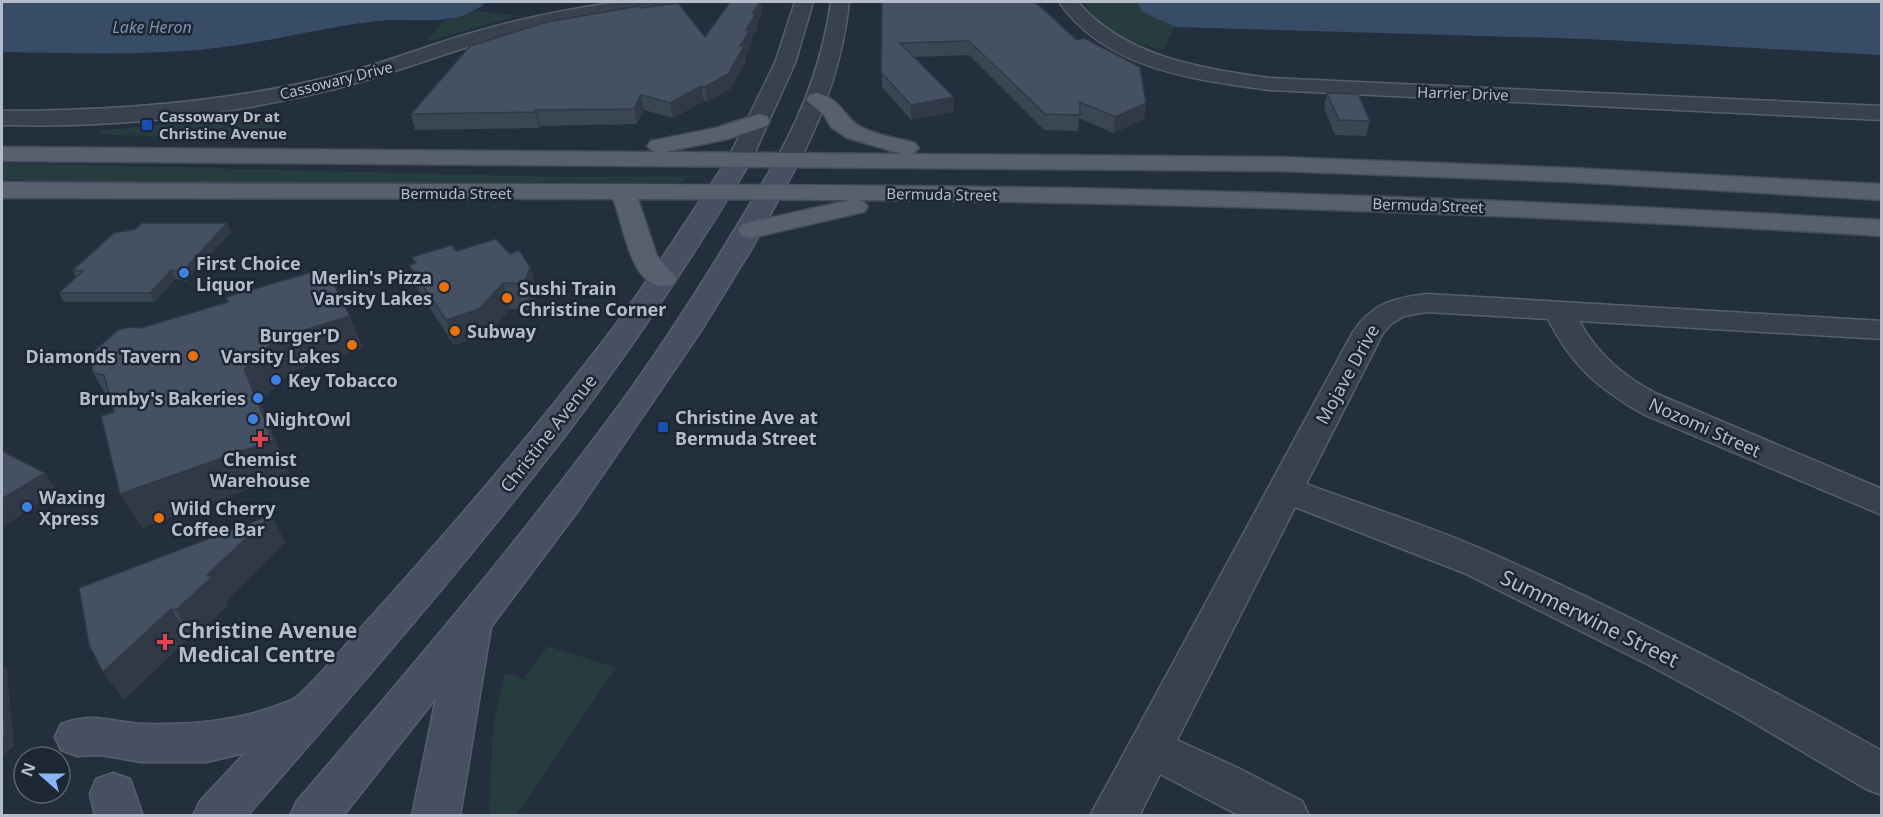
<svg xmlns="http://www.w3.org/2000/svg" width="1883" height="817" font-family="'Noto Sans',sans-serif">
	<style>
		.green { fill: #263c3f }
		.water { fill: #394c67 }
		.lines { fill: none; stroke-linecap: round; stroke-linejoin: round }
		.minor-casing { stroke: #565f6c; stroke-width: 3 }
		.tertiary-casing { stroke: #565f6c; stroke-width: 3 }
		.secondary-casing { stroke: #565f6c; stroke-width: 3 }
		.primary-casing { stroke: #414a57; stroke-width: 3 }
		.minor { fill: #38414e; fill-rule: evenodd }
		.tertiary { fill: #38414e; fill-rule: evenodd }
		.secondary { fill: #465061; fill-rule: evenodd }
		.primary { fill: #56606e; fill-rule: evenodd }
		.wall { fill: #3b4654 }
		.shaded-wall { fill: #303945 }
		.building { fill: #455162; stroke: #303945; stroke-width: 1.5 }
		.transit-dot { fill: #1a4fb4; stroke: #1d2633; stroke-width: 2 }
		.shop-dot { fill: #3f7fe0; stroke: #1d2633; stroke-width: 2 }
		.food-dot { fill: #e8710a; stroke: #1d2633; stroke-width: 2 }
		.health-dot { fill: #e0444e; stroke: #1d2633; stroke-width: 2 }
		.labels { text-anchor: middle; dominant-baseline: central; stroke-width: 5; stroke-linejoin: round; paint-order: stroke }
		.far-street-label { font-size: 15px; fill: #b4bcc9; stroke: #1d2633 }
		.far-poi-label { font-size: 15px; font-weight: bold; fill: #b4bcc9; stroke: #1d2633; text-anchor: start }
		.far-water-label { font-size: 16px; font-style: italic; fill: #7c92b1; stroke: #1d2633 }
		.poi-label { font-size: 18px; font-weight: bold; fill: #b4bcc9; stroke: #1d2633; text-anchor: start }
		.street-label { font-size: 18px; fill: #b4bcc9; stroke: #1d2633 }
		.near-street-label { font-size: 21px; fill: #b4bcc9; stroke: #1d2633 }
		.near-poi-label { font-size: 21px; font-weight: bold; fill: #b4bcc9; stroke: #1d2633; text-anchor: start }
	</style>
	<rect width="100%" height="100%" fill="#242f3e"/>
	<g class="green">
		<path d="M 1084,2 L 1136,2 L 1165,23 L 1175,27 L 1164,49 C 1133,46 1100,29 1084,2 Z"/>
		<polygon points="476,11 517,16 426,42 443,21"/>
		<polygon points="243,113 276,125 266,136 250,138 110,135 100,133 99,130 144,127"/>
		<polygon points="2,163 565,177 690,176 673,185 562,183 2,180"/>
		<polygon points="548,646 616,668 516,815 489,815 493,726 505,673 523,679"/>
	</g>
	<g class="water">
		<path d="M 2,2 L 486,2 C 457,29 413,17 377,21 C 323,27 270,42 215,48 C 144,56 73,53 2,52 Z"/>
		<polygon points="1136,2 1881,2 1881,55 1589,39 1175,27 1143,12"/>
	</g>
	<g class="lines">
		<defs>
			<g id="minor">
				<path d="M 1059,2 L 1078,2 C 1125,57 1200,68 1269,78 L 1882,106 L 1882,120 L 1269,90 C 1195,80 1105,69 1059,2 Z"/>
				<path d="M 1427,294 L 1882,321 L 1882,339 L 1579,321 C 1598,355 1623,376 1657,394 L 1882,489 L 1882,515 L 1643,414 C 1598,388 1572,366 1548,319 L 1427,312 L 1404,316 L 1391,324 L 1383,333 L 1306,484 C 1368,507 1433,527 1493,554 C 1626,613 1755,680 1882,751 L 1882,795 L 1866,789 L 1739,714 L 1649,665 L 1464,573 L 1295,507 L 1177,740 L 1238,768 L 1302,801 L 1309,816 L 1240,816 L 1160,774 L 1139,816 L 1090,816 L 1353,332 C 1373,303 1393,298 1427,294 Z"/>
			</g>
			<g id="tertiary">
				<path d="M 620,2 L 672,2 L 670,6 L 663,8 C 606,14 549,23 494,39 C 442,54 391,74 338,88 C 229,116 114,128 2,125 L 2,111 C 111,111 220,103 326,78 C 372,67 416,50 461,36 C 513,20 566,9 620,2 Z"/>
				<polygon points="795,2 813,2 795,63 751,161 748,166 739,168 730,166 727,161 775,63"/>
				<path d="M 831,2 L 849,2 C 843,59 826,109 800,160 L 797,165 L 788,167 L 779,165 L 776,160 C 804,110 823,59 831,2 Z"/>
			</g>
			<g id="secondary">
				<path d="M 788,153 L 797,155 L 800,160 L 752,248 L 699,334 L 580,508 L 491,627 L 460,816 L 412,816 L 436,698 L 343,816 L 290,816 L 297,801 C 406,674 515,546 615,411 C 674,331 726,246 776,160 L 779,155 Z"/>
				<path d="M 739,154 L 748,156 L 751,161 C 695,253 636,343 571,428 C 468,562 358,689 247,816 L 193,816 L 200,801 L 245,753 L 206,762 L 141,762 L 101,755 L 77,756 L 61,750 L 55,737 L 61,724 C 95,711 112,723 144,724 C 197,725 242,721 292,700 C 304,695 356,633 369,619 C 453,526 535,431 611,331 C 654,274 690,214 730,156 Z"/>
				<polygon points="113,773 130,779 143,816 95,816 90,794 96,779"/>
			</g>
			<g id="primary">
				<path d="M 817,93 C 843,100 842,116 861,127 C 876,135 898,138 915,143 L 919,148 L 912,154 L 1278,157 L 1572,168 L 1882,184 L 1882,200 L 1572,182 L 1278,171 L 2,161 L 2,147 L 654,152 L 647,146 L 651,141 L 715,128 L 759,114 L 767,116 L 770,121 L 767,126 L 728,139 L 665,152 L 902,154 L 847,138 L 831,127 L 824,115 L 806,100 L 809,95 Z"/>
				<path d="M 2,182 C 304,186 607,182 909,186 C 1234,189 1558,201 1882,220 L 1882,236 C 1541,215 1200,203 859,200 L 864,202 L 868,207 L 864,212 L 751,238 L 742,236 L 738,230 L 742,224 L 850,200 L 638,199 L 657,256 L 677,279 L 673,285 C 630,296 625,226 613,199 L 2,198 Z"/>
			</g>
		</defs>
		<use href="#minor" class="minor-casing"/>
		<use href="#tertiary" class="tertiary-casing"/>
		<use href="#secondary" class="secondary-casing"/>
		<use href="#primary" class="primary-casing"/>
		<use href="#minor" class="minor"/>
		<use href="#tertiary" class="tertiary"/>
		<use href="#secondary" class="secondary"/>
		<use href="#primary" class="primary"/>
	</g>
	<g class="wall">
		<polygon points="882,2 1146,103 1144,119 1113,133 1079,118 1078,131 1044,130 969,55 914,57 954,112 911,120 882,87"/>
		<polygon points="641,8 705,37 762,13 757,22 757,28 751,38 752,44 745,55 746,61 730,89 708,102 704,101 673,118 644,110 637,124 540,126 539,128 415,130 411,114"/>
		<polygon points="1327,93 1370,121 1366,136 1335,135 1324,108"/>
		<polygon points="227,223 231,232 186,281 175,279 154,302 64,302 59,293 76,277 73,270"/>
		<polygon points="456,251 510,254 530,267 537,292 531,310 510,309 487,335 454,345 418,290 409,265 414,263 412,257"/>
		<polygon points="363,348 290,372 260,402 289,474 142,528 112,405 93,373"/>
		<polygon points="271,515 285,542 226,601 228,605 194,638 189,637 124,700 103,672"/>
	</g>
	<g class="shaded-wall">
		<polygon points="760,2 761,2 762,13 757,22 757,28 751,38 752,44 745,55 746,61 730,89 708,102 705,87 740,46 752,14"/>
		<polygon points="701,86 704,101 673,118 670,103"/>
		<polygon points="641,95 644,110 637,124 634,109"/>
		<polygon points="954,97 954,112 911,120 911,105"/>
		<polygon points="1146,103 1144,119 1113,133 1115,117"/>
		<polygon points="536,110 540,126 539,128 535,112"/>
		<polygon points="227,223 231,232 186,281 182,272"/>
		<polygon points="530,267 537,292 531,310 524,284"/>
		<polygon points="171,270 175,279 154,302 150,293"/>
		<polygon points="503,283 510,309 487,335 454,345 446,320"/>
		<polygon points="350,316 363,348 290,372 260,402 289,474 142,528 120,494 244,369 276,339"/>
		<polygon points="45,473 58,492 2,527 2,499"/>
		<polygon points="271,515 285,542 226,601 228,605 194,638 176,610 207,575"/>
		<polygon points="171,609 189,637 124,700 103,672"/>
		<polygon points="2,663 7,670 14,745 2,757"/>
	</g>
	<g class="building">
		<polygon points="730,2 760,2 752,14 756,14 746,30 750,30 740,46 744,46 728,74 705,87 701,86 670,103 641,95 634,109 536,110 535,112 411,114 470,46 547,22 639,6 641,8 678,3 705,37"/>
		<polygon points="882,2 1035,2 1077,40 1084,38 1140,67 1146,103 1115,117 1080,102 1080,115 1045,114 969,41 900,43 954,97 911,105 881,72"/>
		<polygon points="1327,93 1358,94 1370,121 1339,120"/>
		<polygon points="142,223 227,223 182,272 171,270 150,293 59,293 83,271 73,270 114,233 136,229"/>
		<polygon points="496,239 510,254 519,250 530,267 524,284 503,283 479,309 446,320 409,265 416,263 412,257 452,245 456,251"/>
		<polygon points="326,268 350,316 276,339 244,369 273,440 120,494 101,416 114,412 104,375 93,373 90,355 118,330 130,327 141,328 228,302 226,297"/>
		<polygon points="2,451 45,473 2,499"/>
		<polygon points="271,515 207,575 212,577 176,610 171,609 103,672 89,645 79,588"/>
		<polygon points="2,693 5,736 2,739"/>
	</g>
	<g class="transit-dot">
		<rect x="141" y="119" width="12" height="12" rx="3"/>
		<rect x="657" y="421" width="12" height="12" rx="3"/>
	</g>
	<g class="shop-dot">
		<circle cx="184" cy="273" r="6"/>
		<circle cx="276" cy="380" r="6"/>
		<circle cx="258" cy="398" r="6"/>
		<circle cx="253" cy="419" r="6"/>
		<circle cx="27" cy="507" r="6"/>
	</g>
	<g class="food-dot">
		<circle cx="444" cy="287" r="6"/>
		<circle cx="507" cy="298" r="6"/>
		<circle cx="455" cy="331" r="6"/>
		<circle cx="352" cy="345" r="6"/>
		<circle cx="193" cy="356" r="6"/>
		<circle cx="159" cy="518" r="6"/>
	</g>
	<g class="health-dot">
		<path d="M257 430h6v6h6v6h-6v6h-6v-6h-6v-6h6z"/>
		<path d="M162 633h6v6h6v6h-6v6h-6v-6h-6v-6h6z"/>
	</g>
	<g class="labels">
		<g class="far-street-label">
			<text transform="translate(336 80) rotate(-14)">Cassowary Drive</text>
			<text transform="translate(1463 93) rotate(2)">Harrier Drive</text>
			<text x="456" y="193">Bermuda Street</text>
			<text transform="translate(942 194) rotate(1)">Bermuda Street</text>
			<text transform="translate(1428 205) rotate(2)">Bermuda Street</text>
		</g>
		<g class="far-poi-label">
			<text x="159" y="116">Cassowary Dr at<tspan x="159" dy="17">Christine Avenue</tspan></text>
		</g>
		<g class="far-water-label">
			<text x="152" y="27">Lake Heron</text>
		</g>
		<g class="poi-label">
			<text x="196" y="263">First Choice<tspan x="196" dy="21">Liquor</tspan></text>
			<text x="432" y="277" text-anchor="end">Merlin's Pizza<tspan x="432" dy="21">Varsity Lakes</tspan></text>
			<text x="519" y="288">Sushi Train<tspan x="519" dy="21">Christine Corner</tspan></text>
			<text x="467" y="331">Subway</text>
			<text x="340" y="335" text-anchor="end">Burger'D<tspan x="340" dy="21">Varsity Lakes</tspan></text>
			<text x="181" y="356" text-anchor="end">Diamonds Tavern</text>
			<text x="288" y="380">Key Tobacco</text>
			<text x="246" y="398" text-anchor="end">Brumby's Bakeries</text>
			<text x="675" y="417">Christine Ave at<tspan x="675" dy="21">Bermuda Street</tspan></text>
			<text x="265" y="419">NightOwl</text>
			<text x="260" y="459" text-anchor="middle">Chemist<tspan x="260" dy="21">Warehouse</tspan></text>
			<text x="39" y="497">Waxing<tspan x="39" dy="21">Xpress</tspan></text>
			<text x="171" y="508">Wild Cherry<tspan x="171" dy="21">Coffee Bar</tspan></text>
		</g>
		<g class="street-label">
			<text transform="translate(1347 374) rotate(-61)">Mojave Drive</text>
			<text transform="translate(1705 427) rotate(24)">Nozomi Street</text>
			<text transform="translate(548 433) rotate(-52)">Christine Avenue</text>
		</g>
		<g class="near-street-label">
			<text transform="translate(1590 618) rotate(26)">Summerwine Street</text>
		</g>
		<g class="near-poi-label">
			<text x="178" y="630">Christine Avenue<tspan x="178" dy="24">Medical Centre</tspan></text>
		</g>
	</g>
	<rect width="1883" height="817" fill="none" stroke="#b4bcc9" stroke-width="6"/>
	<g transform="translate(42 775) rotate(291)"><circle r="28" fill="#1d2633" stroke="#59626f" stroke-width="1.5"/>
	<path d="M0-4.5L10 22L0 15L-10 22Z" fill="#8ab4f8"/>
	<text y="-9" font-size="16" font-weight="bold" text-anchor="middle" fill="#b4bcc9">N</text>
	</g>
</svg>
